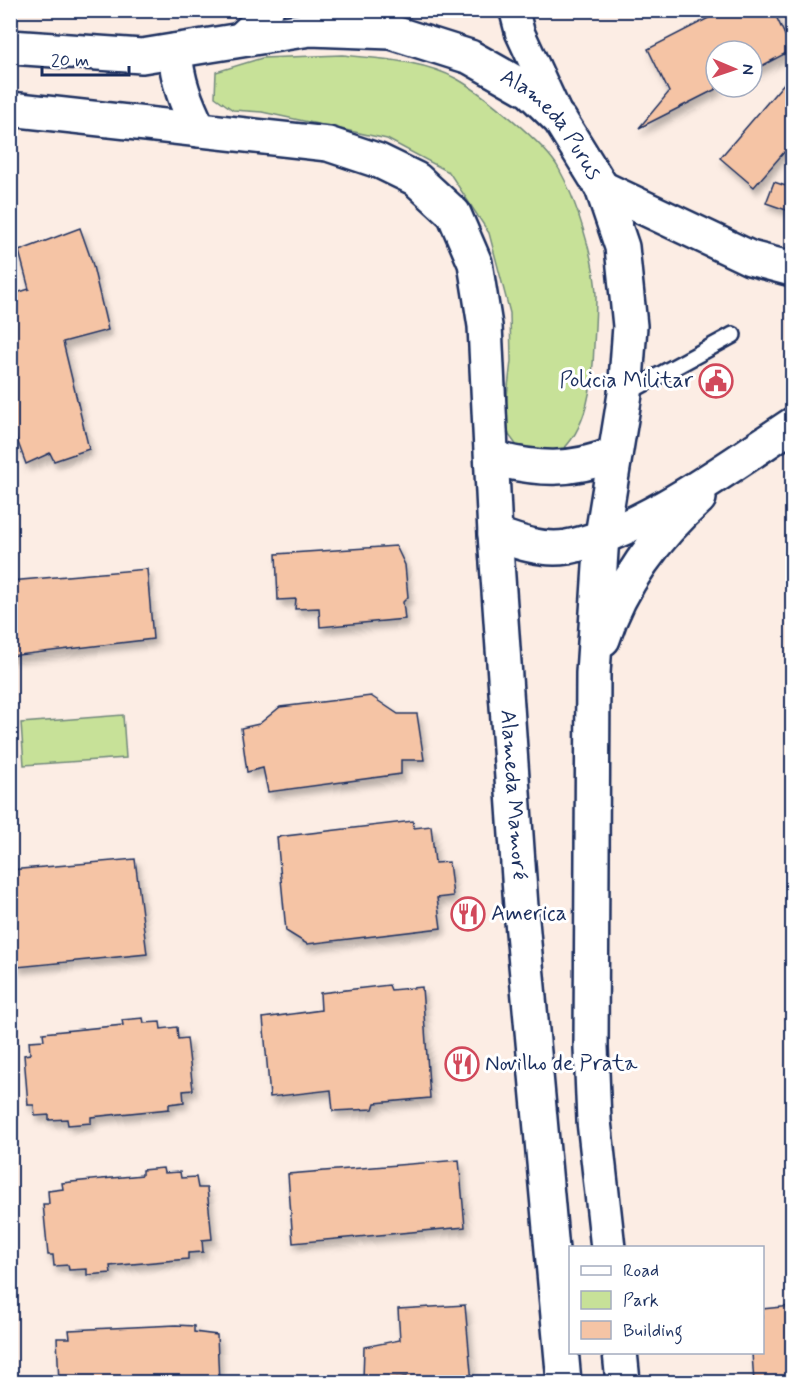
<svg xmlns="http://www.w3.org/2000/svg" width="803" height="1393" font-family="Mynerve,sans-serif">
	<style>
		.green { fill: #c7e198; stroke: #71887b; stroke-width: 1.5 }
		.building { fill: #f5c4a5; stroke: #1b2f5e; stroke-width: 1.5; filter: url(#shadow) }
		.lines { fill: none; stroke-linecap: round; stroke-linejoin: round }
		.lane-casing { stroke: #1b2f5e; stroke-width: 20 }
		.street-casing { stroke: #1b2f5e; stroke-width: 33 }
		.secondary-casing { stroke: #1b2f5e; stroke-width: 38 }
		.lane { stroke: #fff; stroke-width: 15 }
		.street { stroke: #fff; stroke-width: 28 }
		.secondary { stroke: #fff; stroke-width: 33 }
		.labels { text-anchor: middle; dominant-baseline: central; stroke-width: 6; stroke-linejoin: round; paint-order: stroke }
		.street-label { font-size: 22px; fill: #1b2f5e; stroke: #fff }
		.poi-label { font-size: 22px; fill: #1b2f5e; stroke: #fff; text-anchor: start }
	</style>
	<defs>
		<filter id="shadow"><feDropShadow dx="3.5" dy="6" stdDeviation="3" flood-color="#0004"/></filter>
	</defs>
	<rect width="100%" height="100%" fill="#fcede4"/>
	<filter id="ink" filterUnits="userSpaceOnUse"><feTurbulence type="fractalNoise" baseFrequency=".0167" numOctaves="2"/><feDisplacementMap in="SourceGraphic" scale="12" xChannelSelector="R" yChannelSelector="G"/><feConvolveMatrix kernelMatrix="1 2 1 2 8 2 1 2 1" color-interpolation-filters="sRGB"/></filter>
	<g filter="url(#ink)">
		<g class="green">
			<path d="M 342,55 C 380,59 423,60 457,79 C 482,93 546,144 559,169 C 576,199 595,260 596,295 C 596,311 595,328 594,345 C 593,381 588,430 558,454 L 520,450 L 509,435 L 505,414 L 511,361 L 510,313 L 489,233 L 449,172 L 387,139 L 262,112 L 233,110 L 215,97 L 216,72 L 262,58 Z"/>
			<polygon points="123,715 126,758 24,765 21,723"/>
		</g>
		<g class="building">
			<polygon points="724,10 773,10 792,50 752,71 752,51 716,51 716,87 720,87 639,128 669,92 648,49"/>
			<polygon points="792,74 792,143 754,187 720,158"/>
			<polygon points="774,182 792,188 792,212 766,203"/>
			<polygon points="80,228 92,262 108,330 63,342 89,449 54,461 50,453 26,464 10,421 10,295 29,289 19,251"/>
			<polygon points="396,546 405,565 408,597 403,602 405,619 320,627 319,608 295,609 296,599 278,600 276,554"/>
			<polygon points="147,569 153,639 10,656 10,581"/>
			<polygon points="371,696 398,714 417,714 424,760 401,760 401,774 268,792 263,768 247,772 241,728 259,724 280,707"/>
			<polygon points="413,821 414,828 431,826 435,863 449,862 453,896 437,898 441,928 307,944 286,931 277,837"/>
			<polygon points="135,859 147,954 17,967 10,901 10,870"/>
			<polygon points="389,985 391,990 422,987 430,1098 375,1103 373,1109 333,1111 331,1090 270,1097 263,1018 321,1010 320,993"/>
			<polygon points="143,1018 144,1023 160,1022 161,1029 177,1027 178,1039 187,1038 193,1090 183,1091 184,1102 169,1104 169,1109 91,1117 91,1123 68,1125 67,1119 49,1120 49,1115 35,1116 34,1105 28,1105 24,1055 30,1054 29,1041 44,1040 43,1033 123,1025 122,1020"/>
			<polygon points="459,1160 465,1227 293,1243 288,1174"/>
			<polygon points="163,1168 164,1173 180,1172 181,1178 196,1177 198,1188 207,1188 212,1239 202,1240 203,1252 188,1253 188,1259 110,1266 111,1273 87,1275 87,1269 69,1270 68,1265 54,1266 53,1255 48,1255 43,1204 49,1204 48,1191 63,1189 62,1183 142,1175 142,1170"/>
			<polygon points="465,1305 472,1383 406,1383 406,1377 363,1380 364,1347 400,1340 398,1309"/>
			<polygon points="792,1306 792,1383 754,1383 752,1353 762,1353 762,1309"/>
			<polygon points="176,1325 194,1326 194,1332 217,1335 219,1383 59,1383 57,1338 70,1338 69,1330"/>
		</g>
		<g class="lines">
			<defs>
				<polyline id="lane" points="625,394 733,335"/>
				<g id="street">
					<polyline points="514,10 520,33 557,113"/>
					<polyline points="238,39 269,10"/>
				</g>
				<g id="secondary">
					<path id="s1" d="M 10,47 L 142,56 L 310,29 L 391,32 L 470,57 L 530,91 L 560,120 L 602,188 L 622,247 L 630,326 L 625,394 L 602,536 L 593,673 L 591,1047 L 594,1121 L 608,1248"/>
					<path d="M 175,51 C 177,81 186,103 199,130"/>
					<path id="s2" d="M 10,109 L 328,144 L 379,161 L 416,179 L 454,214 L 475,263 L 485,326 L 495,534 L 522,921 L 564,1382"/>
					<polyline points="602,188 750,258 792,269"/>
					<path d="M 492,458 C 538,470 570,472 615,454"/>
					<path d="M 495,534 C 517,542 542,551 567,547 C 640,533 730,466 792,425"/>
					<path d="M 603,639 C 620,585 657,535 699,498"/>
					<polyline points="620,1352 623,1382"/>
				</g>
			</defs>
			<use href="#lane" class="lane-casing"/>
			<use href="#street" class="street-casing"/>
			<use href="#secondary" class="secondary-casing"/>
			<use href="#lane" class="lane"/>
			<use href="#street" class="street"/>
			<use href="#secondary" class="secondary"/>
		</g>
	</g>
	<defs>
		<symbol id="civic-ring" viewBox="-11 -11 22 22"><circle r="9.5" fill="#fff" stroke="#d1495b" stroke-width="1.5"/><path d="M-.6-6.5H3V-4.5H.6V-3L4-1V1h2V6H-6V1h2V-1L-.6-3ZM-1.2 2.5V6h2.4V2.5Z" fill="#d1495b"/></symbol>
		<symbol id="restaurant-ring" viewBox="-11 -11 22 22"><circle r="9.5" fill="#fff" stroke="#d1495b" stroke-width="1.5"/><path d="M-5-6h1v4h1v-4h1v4h1v-4h1v5L-1.5 .5V6h-2V.5L-5-1ZM5-6V6H3V1.5H1.5Q1.5-4 5-6Z" fill="#d1495b"/></symbol>
	</defs>
	<g fill-rule="evenodd">
		<use href="#civic-ring" x="697" y="362" width="38" height="38"/>
		<use href="#restaurant-ring" x="449" y="895" width="38" height="38"/>
		<use href="#restaurant-ring" x="443" y="1045" width="38" height="38"/>
	</g>
	<g class="labels">
		<g class="street-label">
			<text stroke="none"><textPath href="#s1" startOffset="574">Alameda Purus</textPath></text>
			<text stroke="none"><textPath href="#s2" startOffset="1053">Alameda Mamoré</textPath></text>
		</g>
		<g class="poi-label">
			<text x="693" y="381" text-anchor="end">Policia Militar</text>
			<text x="491" y="914">America</text>
			<text x="485" y="1064">Novilho de Prata</text>
		</g>
	</g>
	<rect width="803" height="1393" fill="none" stroke="#fff" stroke-width="36"/>
	<rect x="18" y="18" width="767" height="1357" fill="none" stroke="#1b2f5e" stroke-width="2" filter="url(#ink)"/>
	<rect x="569" y="1246" width="195" height="108" fill="#ffffff" stroke="#a4acbf" stroke-width="1.5"/>
	<rect x="581" y="1266" width="30" height="9" fill="#ffffff" stroke="#a4acbf" stroke-width="1.5"/>
	<text x="623" y="1276" font-size="18" fill="#1b2f5e">Road</text>
	<rect x="581" y="1291" width="30" height="18" fill="#c7e198" stroke="#a4acbf" stroke-width="1.5"/>
	<text x="623" y="1306" font-size="18" fill="#1b2f5e">Park</text>
	<rect x="581" y="1321" width="30" height="18" fill="#f5c4a5" stroke="#a4acbf" stroke-width="1.5"/>
	<text x="623" y="1336" font-size="18" fill="#1b2f5e">Building</text>
	<g transform="translate(734 69) rotate(92)"><circle r="28" fill="#ffffff" stroke="#a4acbf" stroke-width="1.5"/>
	<path d="M0-4.5L10 22L0 15L-10 22Z" fill="#d1495b"/>
	<text y="-9" font-size="16" font-weight="bold" text-anchor="middle" fill="#1b2f5e">N</text>
	</g>
	<path d="M42 66v9h87v-9" fill="none" stroke="#1b2f5e" stroke-width="3"/>
	<text x="51" y="66" font-size="18" fill="#1b2f5e" stroke="#ffffff" stroke-width="4.5" paint-order="stroke">20 m</text>
</svg>
